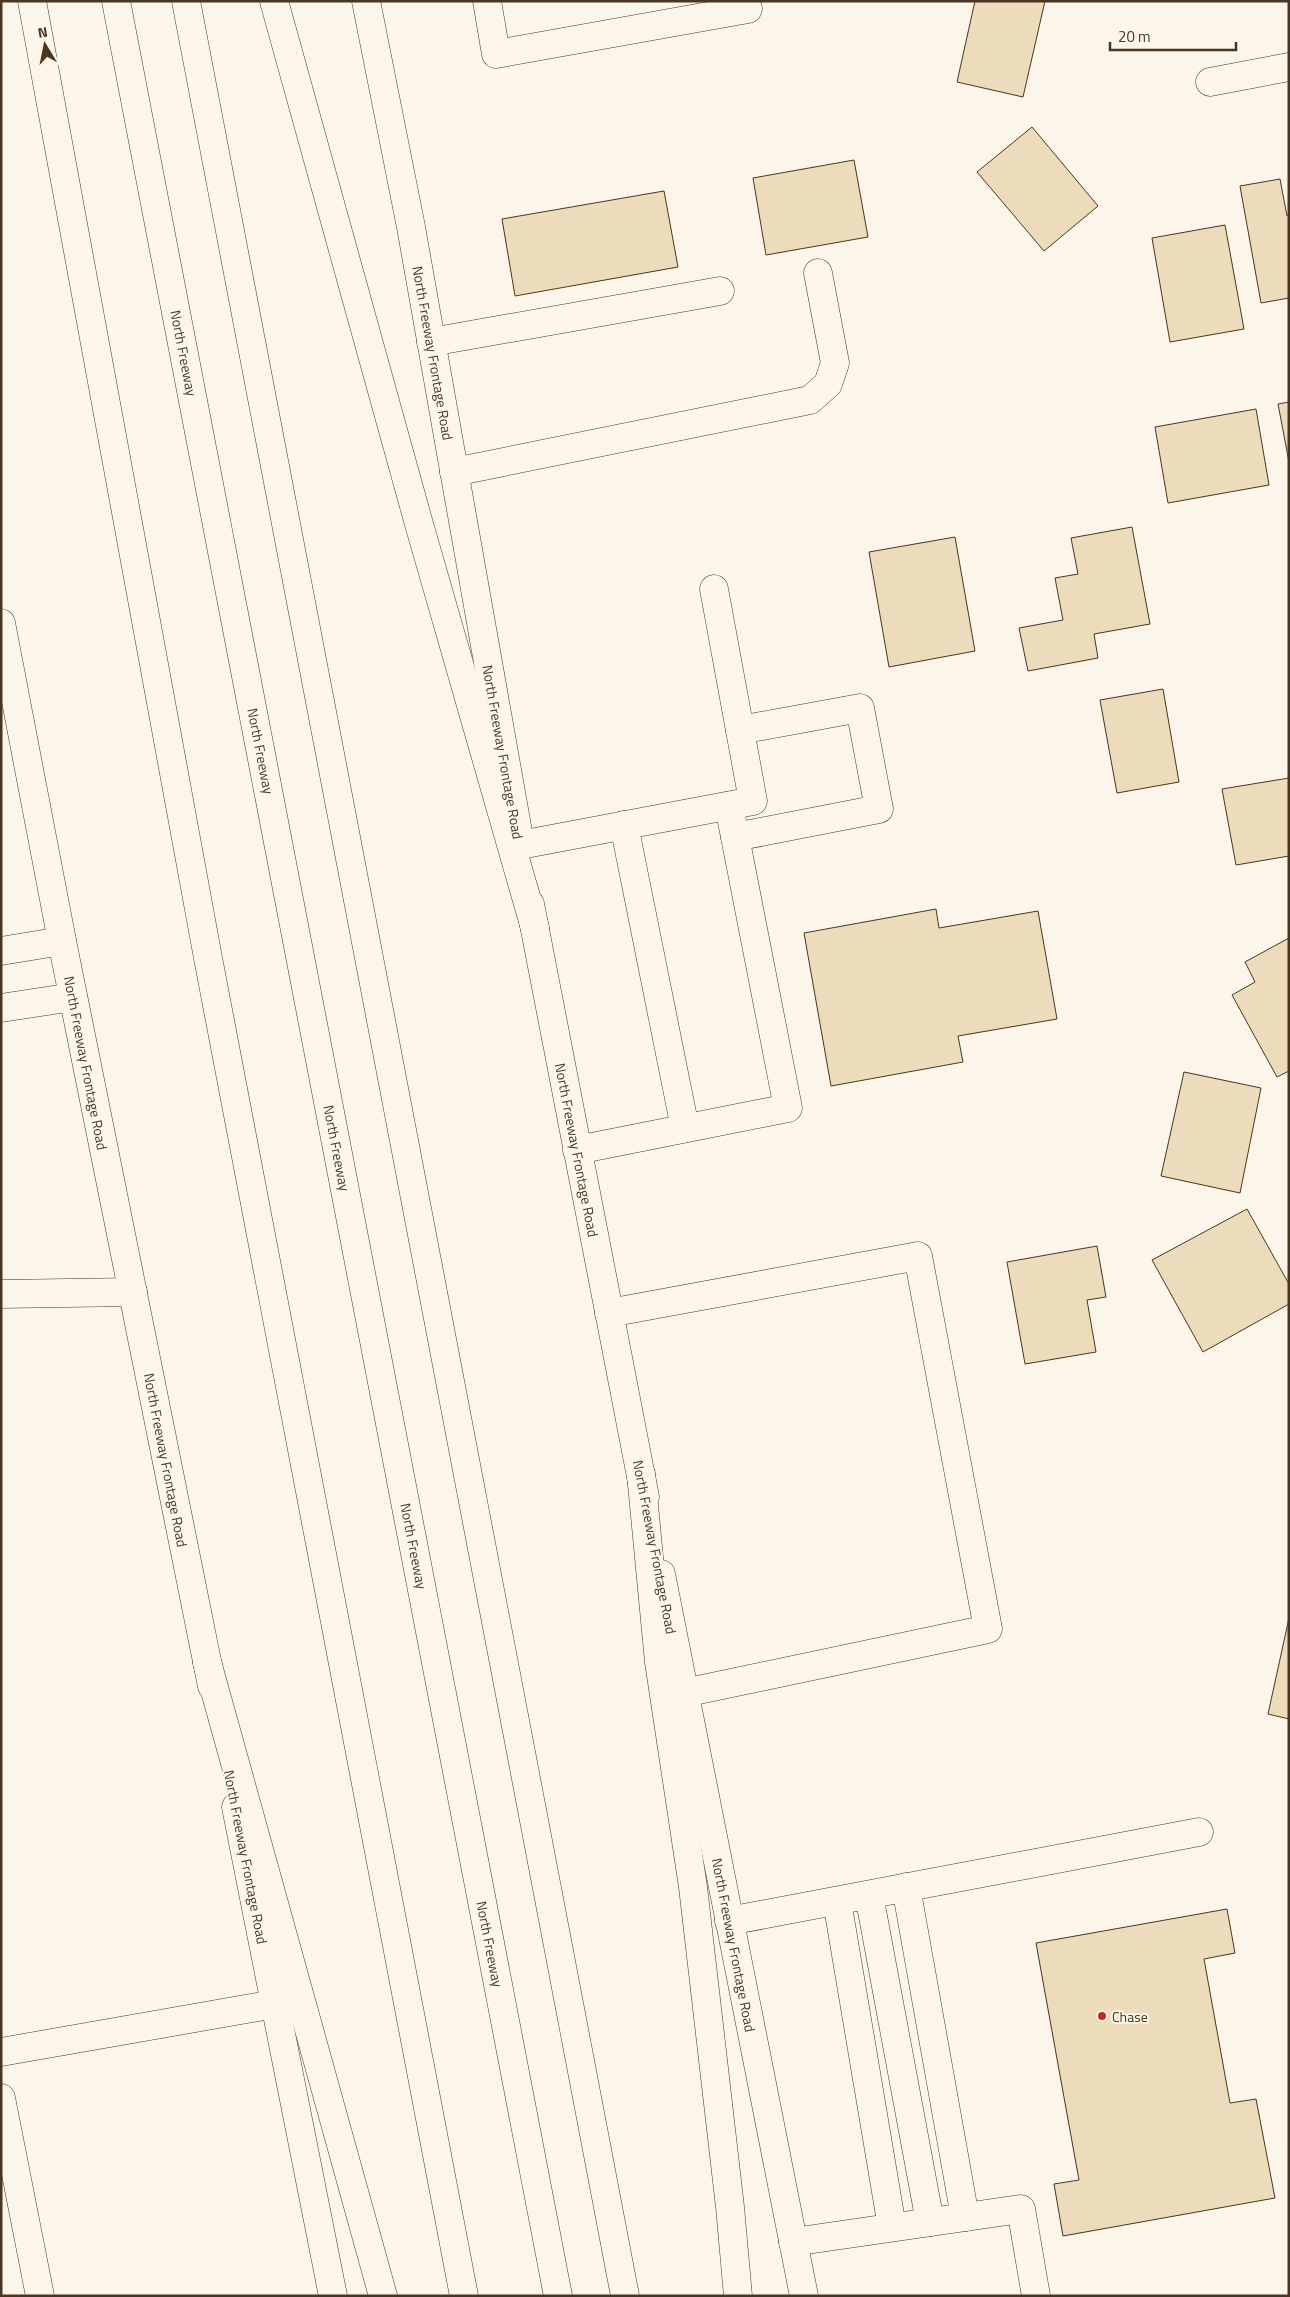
<svg xmlns="http://www.w3.org/2000/svg" width="1290" height="2297" font-family="'Titillium Web',sans-serif">
	<style>
		.building { fill: #ecdcbc; stroke: #4a3520 }
		.lines { fill: none; stroke-linecap: round; stroke-linejoin: round }
		.minor-casing { stroke: #4a3520; stroke-width: 29 }
		.major-casing { stroke: #4a3520; stroke-width: 29 }
		.highway-casing { stroke: #4a3520; stroke-width: 29 }
		.minor { stroke: #fbf6e9; stroke-width: 28 }
		.major { stroke: #fbf6e9; stroke-width: 28 }
		.highway { stroke: #fbf6e9; stroke-width: 28 }
		.poi-dot { fill: #c62828; stroke: #fbf6e9; stroke-width: 2 }
		.labels { text-anchor: middle; dominant-baseline: central; stroke-width: 4; stroke-linejoin: round; paint-order: stroke }
		.street-label { font-size: 14px; fill: #4a3520; stroke: #fbf6e9 }
		.poi-label { font-size: 14px; fill: #4a3520; stroke: #fbf6e9; text-anchor: start }
	</style>
	<rect width="100%" height="100%" fill="#fbf6e9"/>
	<g class="building">
		<polygon points="975,1 1045,1 1023,97 957,82"/>
		<polygon points="1032,127 1098,206 1044,251 977,172"/>
		<polygon points="854,160 868,237 766,255 753,178"/>
		<polygon points="1280,179 1287,216 1289,215 1289,298 1261,303 1240,186"/>
		<polygon points="664,191 678,267 515,296 502,219"/>
		<polygon points="1225,225 1244,329 1170,342 1152,238"/>
		<polygon points="1289,402 1289,462 1278,404"/>
		<polygon points="1256,409 1269,485 1168,503 1155,427"/>
		<polygon points="1132,527 1150,624 1094,634 1098,658 1028,671 1019,628 1063,620 1055,578 1078,574 1071,538"/>
		<polygon points="955,537 975,651 889,667 869,552"/>
		<polygon points="1163,689 1179,782 1117,793 1100,700"/>
		<polygon points="1289,778 1289,856 1236,865 1222,789"/>
		<polygon points="936,909 939,928 1038,911 1057,1019 958,1036 963,1062 831,1086 804,933"/>
		<polygon points="1289,938 1289,1071 1277,1077 1232,995 1255,982 1245,962"/>
		<polygon points="1184,1072 1261,1088 1240,1193 1161,1176"/>
		<polygon points="1247,1209 1289,1284 1289,1304 1203,1352 1152,1260"/>
		<polygon points="1097,1246 1106,1297 1087,1300 1096,1352 1025,1364 1007,1262"/>
		<polygon points="1289,1618 1289,1719 1268,1714"/>
		<polygon points="1227,1909 1235,1953 1204,1959 1230,2103 1256,2099 1275,2198 1063,2236 1054,2184 1079,2180 1036,1943"/>
	</g>
	<g class="lines">
		<defs>
			<g id="minor">
				<polyline points="487,1 496,54 748,9"/>
				<polyline points="1210,82 1289,67"/>
				<polyline points="431,342 720,291"/>
				<polyline points="454,472 810,400 828,384 835,363 818,273"/>
				<polyline points="624,825 685,1128"/>
				<polyline points="735,837 879,809 860,708 740,730"/>
				<polyline points="520,845 753,801 714,589"/>
				<polyline points="1,951 62,941"/>
				<polyline points="1,1008 73,997"/>
				<polyline points="577,1150 788,1108 729,806"/>
				<polyline points="1,1294 133,1292"/>
				<polyline points="609,1313 918,1256 988,1629 684,1693"/>
				<polyline points="906,1887 965,2217"/>
				<polyline points="869,1895 930,2222"/>
				<polyline points="837,1901 892,2227"/>
				<polyline points="729,1921 1199,1832"/>
				<polyline points="1,2052 275,2004"/>
				<polyline points="1,2098 40,2296"/>
				<polyline points="793,2242 1021,2209 1036,2296"/>
			</g>
			<g id="major">
				<polyline points="366,1 411,227 518,832"/>
				<polyline points="1,623 62,941 212,1686"/>
				<polyline points="530,904 645,1497"/>
				<polyline points="661,1574 804,2296"/>
				<polyline points="236,1807 333,2296"/>
			</g>
			<g id="highway">
				<polyline points="32,1 208,958 464,2296"/>
				<polyline points="116,1 558,2296"/>
				<polyline points="186,1 625,2296"/>
				<polyline points="274,1 419,524 535,928"/>
				<polyline points="641,1474 659,1662 693,1887 730,2207 738,2296"/>
				<polyline points="207,1662 383,2296"/>
			</g>
		</defs>
		<use href="#minor" class="minor-casing"/>
		<use href="#major" class="major-casing"/>
		<use href="#highway" class="highway-casing"/>
		<use href="#minor" class="minor"/>
		<use href="#major" class="major"/>
		<use href="#highway" class="highway"/>
	</g>
	<circle class="poi-dot" cx="1102" cy="2016" r="5"/>
	<g class="labels">
		<g class="street-label">
			<text transform="translate(184 353) rotate(79)">North Freeway</text>
			<text transform="translate(433 353) rotate(80)">North Freeway Frontage Road</text>
			<text transform="translate(261 751) rotate(79)">North Freeway</text>
			<text transform="translate(503 752) rotate(80)">North Freeway Frontage Road</text>
			<text transform="translate(86 1063) rotate(79)">North Freeway Frontage Road</text>
			<text transform="translate(337 1148) rotate(79)">North Freeway</text>
			<text transform="translate(577 1150) rotate(79)">North Freeway Frontage Road</text>
			<text transform="translate(166 1460) rotate(79)">North Freeway Frontage Road</text>
			<text transform="translate(414 1546) rotate(79)">North Freeway</text>
			<text transform="translate(655 1547) rotate(79)">North Freeway Frontage Road</text>
			<text transform="translate(246 1857) rotate(79)">North Freeway Frontage Road</text>
			<text transform="translate(490 1944) rotate(79)">North Freeway</text>
			<text transform="translate(734 1945) rotate(79)">North Freeway Frontage Road</text>
		</g>
		<g class="poi-label">
			<text x="1112" y="2016">Chase</text>
		</g>
	</g>
	<rect width="1290" height="2297" fill="none" stroke="#4a3520" stroke-width="5"/>
	<g transform="translate(45 45) rotate(350)" stroke="#fbf6e9" stroke-width="4" paint-order="stroke">
	<path d="M0-4L9 19L0 12L-9 19Z" fill="#4a3520"/>
	<text y="-8" font-size="14" font-weight="bold" text-anchor="middle" fill="#4a3520">N</text>
	</g>
	<path d="M1110 42v8h126v-8" fill="none" stroke="#4a3520" stroke-width="2.5"/>
	<text x="1118" y="42" font-size="15" fill="#4a3520" stroke="#fbf6e9" stroke-width="4" paint-order="stroke">20 m</text>
</svg>
